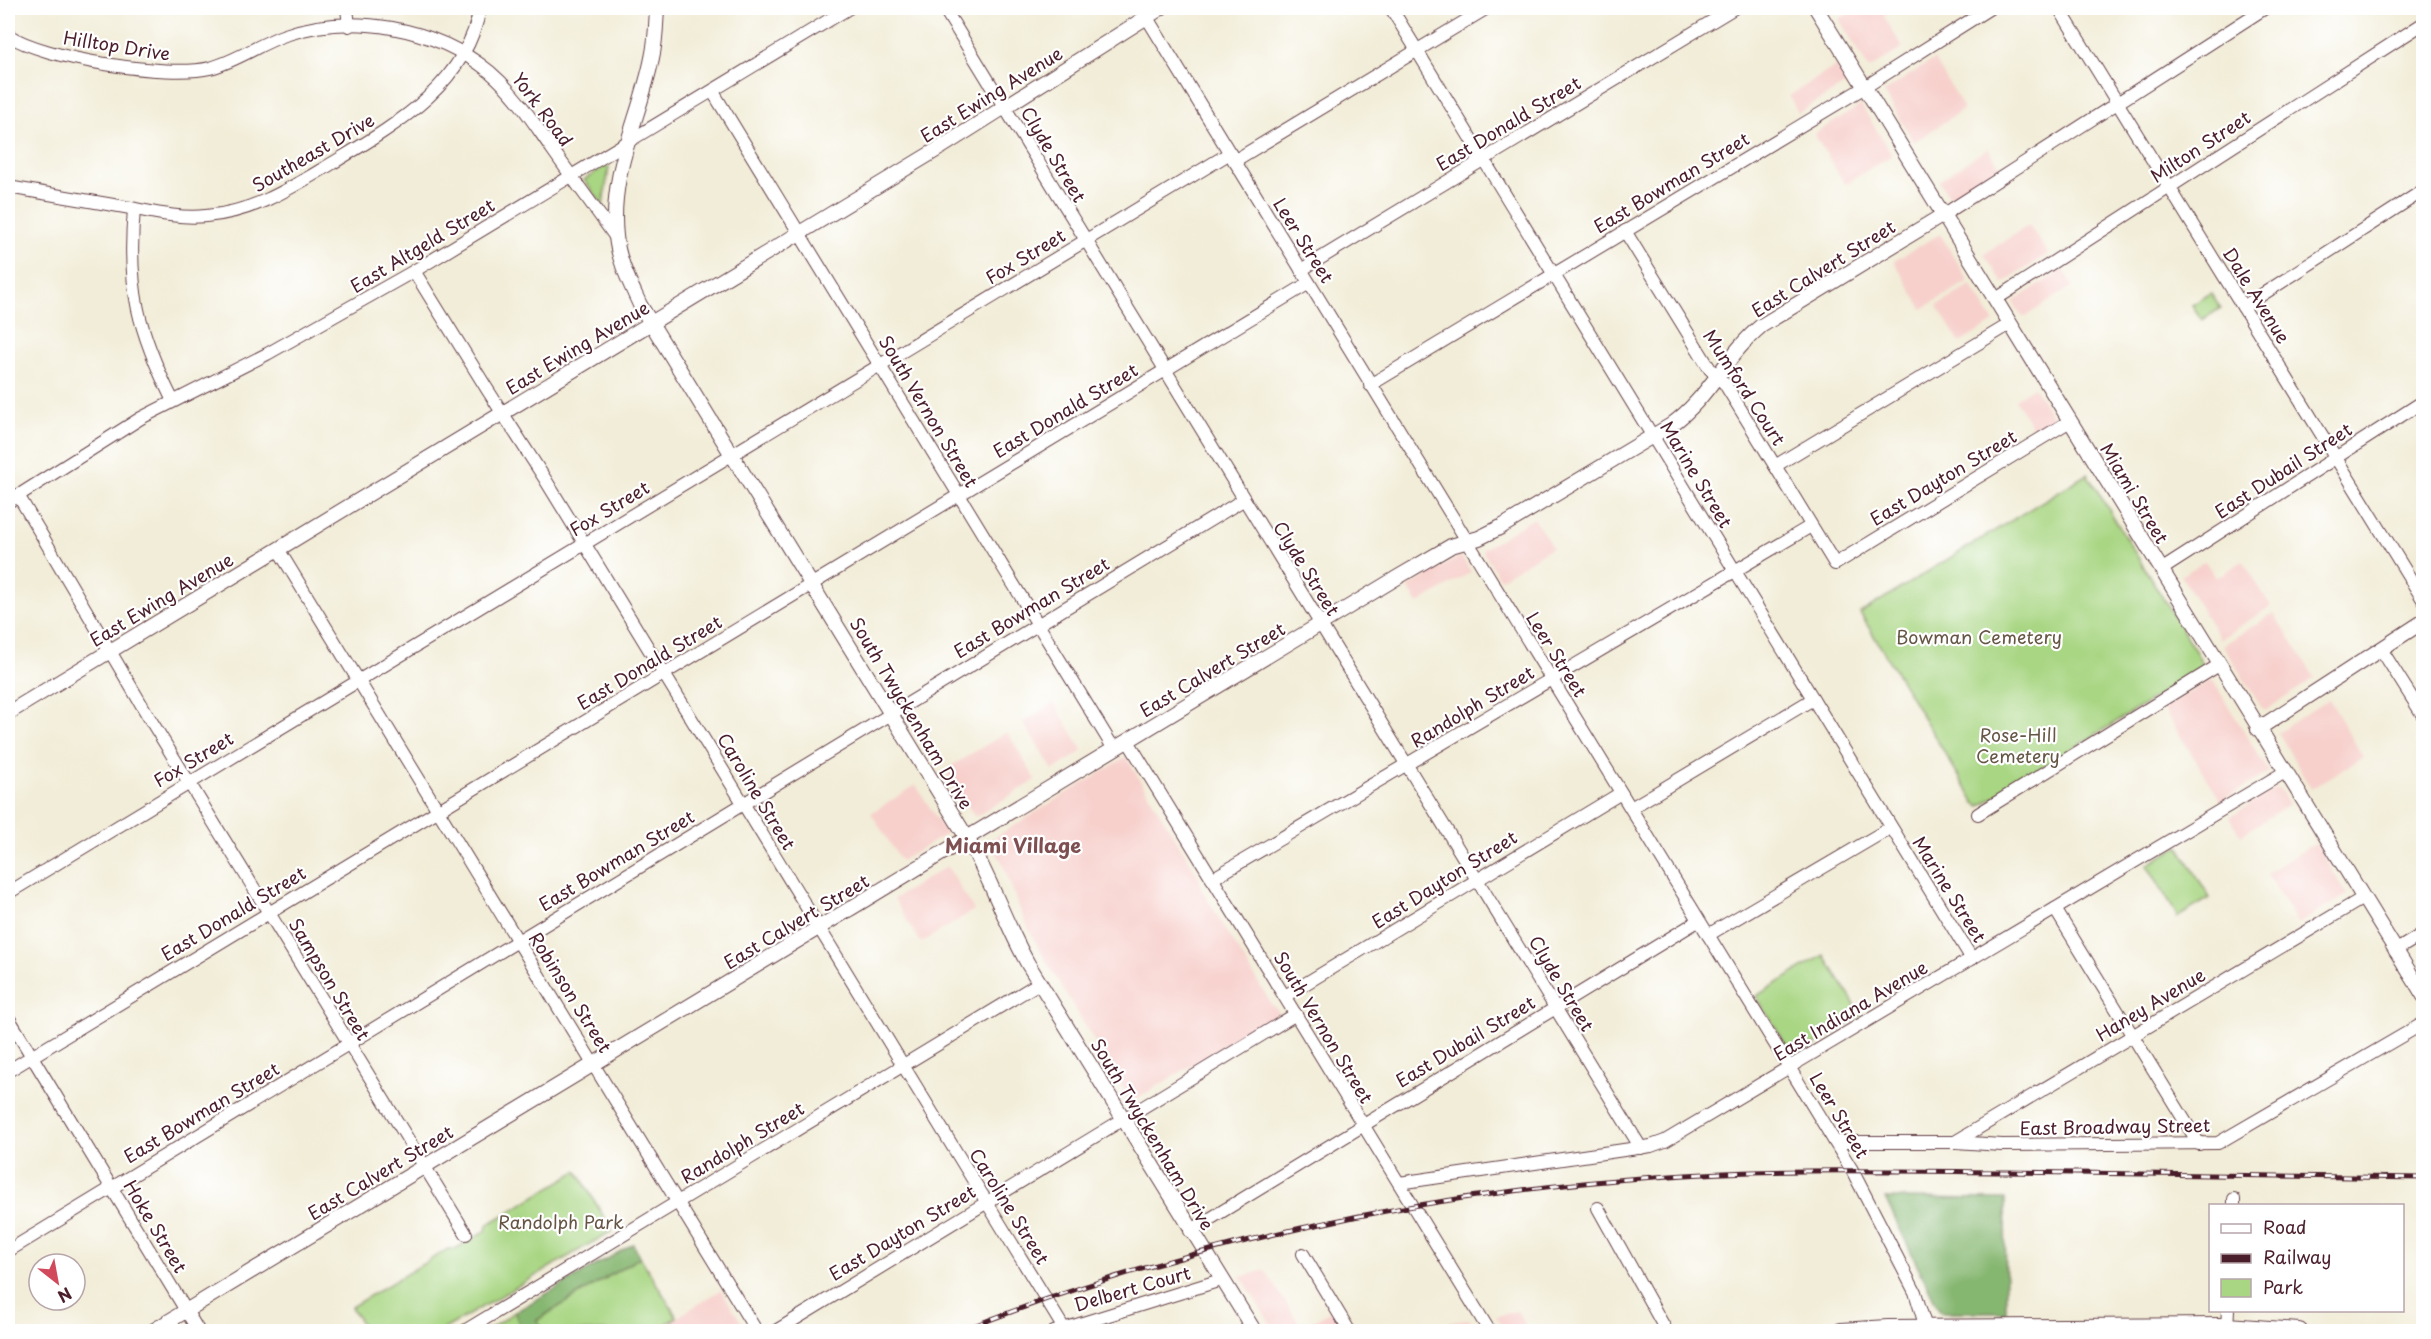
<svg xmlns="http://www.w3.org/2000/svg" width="2431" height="1339" font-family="'Playpen Sans',sans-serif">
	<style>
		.built { fill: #f7d0cc }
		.green { fill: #a9d683; stroke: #7a7a57; stroke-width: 1.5 }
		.forest { fill: #86b771; stroke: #686b4e; stroke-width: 1.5 }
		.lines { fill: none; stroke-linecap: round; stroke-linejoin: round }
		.minor-casing { stroke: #633e45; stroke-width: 14 }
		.tertiary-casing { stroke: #633e45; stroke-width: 16 }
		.primary-casing { stroke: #633e45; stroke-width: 20 }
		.minor { stroke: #fff; stroke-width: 12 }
		.tertiary { stroke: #fff; stroke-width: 14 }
		.primary { stroke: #fff; stroke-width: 18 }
		.rail-casing { stroke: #4a1f2b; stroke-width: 5 }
		.rail { stroke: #fff; stroke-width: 3; stroke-dasharray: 9; stroke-linecap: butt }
		.labels { text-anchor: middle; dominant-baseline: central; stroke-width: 4.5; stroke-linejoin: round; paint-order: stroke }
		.street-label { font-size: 18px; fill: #4a1f2b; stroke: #fff }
		.park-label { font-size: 18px; fill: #665645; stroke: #fff }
		.neighbourhood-label { font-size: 20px; font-weight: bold; fill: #7f5052; stroke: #fff }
	</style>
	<rect width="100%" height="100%" fill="#fff"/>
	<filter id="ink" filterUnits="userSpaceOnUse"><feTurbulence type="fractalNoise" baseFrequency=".0167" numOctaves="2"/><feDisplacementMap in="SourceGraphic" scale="12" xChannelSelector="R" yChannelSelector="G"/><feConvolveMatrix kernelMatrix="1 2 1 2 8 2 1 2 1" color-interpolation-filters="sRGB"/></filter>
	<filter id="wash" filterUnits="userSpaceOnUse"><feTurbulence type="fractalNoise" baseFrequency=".008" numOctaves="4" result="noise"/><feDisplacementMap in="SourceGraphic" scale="24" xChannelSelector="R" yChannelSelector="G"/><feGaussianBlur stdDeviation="1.35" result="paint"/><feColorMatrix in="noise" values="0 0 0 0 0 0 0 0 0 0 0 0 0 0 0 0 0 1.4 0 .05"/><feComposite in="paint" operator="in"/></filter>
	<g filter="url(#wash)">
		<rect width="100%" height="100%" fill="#f2edd8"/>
		<g class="built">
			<polygon points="1857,8 1893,8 1883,15 1903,48 1869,69 1839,19"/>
			<polygon points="1934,59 1964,109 1914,142 1884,92"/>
			<polygon points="1836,66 1846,84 1798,113 1789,96"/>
			<polygon points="1861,105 1892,155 1845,184 1814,134"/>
			<polygon points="1988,148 1999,166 1949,197 1939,181"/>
			<polygon points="2029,225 2048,254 2003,283 1984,254"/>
			<polygon points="1940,234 1969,281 1922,309 1894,261"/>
			<polygon points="2063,270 2073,286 2023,318 2013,302"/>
			<polygon points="1971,285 1994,322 1960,343 1937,306"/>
			<polygon points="2034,387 2054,419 2035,431 2015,399"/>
			<polygon points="1534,518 1552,547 1500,579 1482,550"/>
			<polygon points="1461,556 1471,572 1418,604 1408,587"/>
			<polygon points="2205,561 2216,578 2243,561 2271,606 2220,639 2181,576"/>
			<polygon points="2274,613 2315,678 2266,710 2261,707 2223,645"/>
			<polygon points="2212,679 2269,772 2221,801 2163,708"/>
			<polygon points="2329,699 2363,757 2311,789 2278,732"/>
			<polygon points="1054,703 1083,751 1053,770 1023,722"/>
			<polygon points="1007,732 1036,780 975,817 945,770"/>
			<polygon points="1126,757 1199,877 1201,889 1272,1005 1280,1012 1131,1102 1039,949 1022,915 1002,862 989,841"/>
			<polygon points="916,785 946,834 901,861 871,813"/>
			<polygon points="2278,787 2289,804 2241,835 2230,817"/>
			<polygon points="2315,843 2347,895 2298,924 2267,873"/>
			<polygon points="947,866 974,910 921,943 894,899"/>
			<polygon points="1265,1270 1302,1328 1331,1311 1344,1331 1275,1331 1241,1277"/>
			<polygon points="721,1290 747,1331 654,1332"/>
			<polygon points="1517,1311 1529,1331 1505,1331 1496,1316"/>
			<polygon points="1469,1319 1477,1331 1426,1331 1424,1327"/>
		</g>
		<g class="green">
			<polygon points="605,166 609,167 603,205 584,180"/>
			<polygon points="2211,293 2221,308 2202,320 2192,305"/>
			<polygon points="2087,474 2205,667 1980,806 1975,803 1860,613"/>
			<polygon points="2179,846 2210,898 2178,917 2147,865"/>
			<polygon points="1824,955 1862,1016 1794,1058 1756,996"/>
			<polygon points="577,1171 612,1231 441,1331 366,1331 351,1307 448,1249 455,1249 486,1231 487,1225"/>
			<polygon points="640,1257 677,1317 654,1332 543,1331 537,1320"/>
			<polygon points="515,1312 522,1331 485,1332"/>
		</g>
		<g class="forest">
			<polygon points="1885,1198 2005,1199 2006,1312 1940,1312"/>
			<polygon points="633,1244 640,1257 537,1320 543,1331 522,1331 515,1312"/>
		</g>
	</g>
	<g filter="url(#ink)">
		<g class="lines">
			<defs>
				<g id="minor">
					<polyline points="347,8 349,26"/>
					<polyline points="944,8 1641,1148"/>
					<polyline points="1141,8 1852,1170 1915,1292 1926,1328"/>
					<polyline points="1391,8 1972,959"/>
					<polyline points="2059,8 2424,601"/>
					<path d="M 8,35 C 44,59 168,78 210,68 C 237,61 259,44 285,35 C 352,12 435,27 490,72 C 516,94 533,122 552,149 C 573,179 595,208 616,238"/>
					<polyline points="713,92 1114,749"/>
					<polyline points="1234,161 1487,8"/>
					<path d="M 8,187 C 47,194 86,200 125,207 C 152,212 179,219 206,216 C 254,212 291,188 331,164 C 394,126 466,86 480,8"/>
					<path d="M 134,209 C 127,288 138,331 173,401"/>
					<polyline points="1943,215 2265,8"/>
					<polyline points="1625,231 1710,369 1725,384 1835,564 2070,421"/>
					<polyline points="1301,270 1734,8"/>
					<polyline points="414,271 487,389 545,479 1066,1332"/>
					<polyline points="1996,299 2424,23"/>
					<polyline points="2243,307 2424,190"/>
					<polyline points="1370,385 1865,87 1990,8"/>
					<polyline points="1775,466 2010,324"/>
					<polyline points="18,495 150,719 466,1234"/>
					<polyline points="8,502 141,418 267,354 414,271 849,8"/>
					<polyline points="278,549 757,1332"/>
					<polyline points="2161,570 2424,401"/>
					<polyline points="2381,649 2424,717"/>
					<polyline points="1128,741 1490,1332"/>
					<polyline points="1631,808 1813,699"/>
					<polyline points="1978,814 2219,665"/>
					<polyline points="1212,879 1811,526"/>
					<polyline points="8,893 1230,153"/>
					<polyline points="2055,909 2199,1144"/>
					<polyline points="1708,935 1890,828"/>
					<polyline points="2395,951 2424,933"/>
					<polyline points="1285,996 1621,793"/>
					<polyline points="8,1017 199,1332"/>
					<polyline points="8,1071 1309,283"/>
					<polyline points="1835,1142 1955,1142 2002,1145 2218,1143 2424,1023"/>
					<polyline points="1955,1142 2363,898"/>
					<polyline points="1399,1183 1651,1146 1665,1141 2285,772"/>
					<polyline points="2234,1206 2234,1199"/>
					<polyline points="1598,1208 1667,1332"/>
					<polyline points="1190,1231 1698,921"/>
					<polyline points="8,1251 1243,500"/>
					<polyline points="1303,1254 1350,1332"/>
					<polyline points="2227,1327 2228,1310"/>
					<polyline points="463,1332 1039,983"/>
					<polyline points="774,1332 1296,1014"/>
					<polyline points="1054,1332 1221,1280"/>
				</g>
				<g id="tertiary">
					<path d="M 657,8 C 656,24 656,41 652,58 C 640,118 609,172 616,236 C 618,260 630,283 640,305 L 967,838 C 991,879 1005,923 1028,964 L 1255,1332"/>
					<polyline points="1816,8 2424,996"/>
					<polyline points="8,713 943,146 1161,8"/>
					<polyline points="2258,729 2424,621"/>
					<path d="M 151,1332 L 1398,577 L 1451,546 L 1479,538 L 1501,527 L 1671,425 C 1709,398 1726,355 1761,326 L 1943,215"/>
				</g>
				<polyline id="primary" points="1841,1332 1888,1329 2227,1327 2299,1332"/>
			</defs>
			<use href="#minor" class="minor-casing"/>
			<use href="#tertiary" class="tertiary-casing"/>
			<use href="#primary" class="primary-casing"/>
			<use href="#minor" class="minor"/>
			<use href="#tertiary" class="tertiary"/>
			<use href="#primary" class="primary"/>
			<defs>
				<path id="rail" d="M 958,1332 C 1175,1246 1422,1193 1655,1177 C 1772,1168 1889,1171 2006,1172 C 2145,1174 2284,1176 2424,1178"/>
			</defs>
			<use href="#rail" class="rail-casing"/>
			<use href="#rail" class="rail"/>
		</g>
	</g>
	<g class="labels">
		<g class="street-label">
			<text transform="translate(117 45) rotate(9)">Hilltop Drive</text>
			<text transform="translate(991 94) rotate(-32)">East Ewing Avenue</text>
			<text transform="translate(543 109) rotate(53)">York Road</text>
			<text transform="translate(1508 123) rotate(-31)">East Donald Street</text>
			<text transform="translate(2200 146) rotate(-33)">Milton Street</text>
			<text transform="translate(313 152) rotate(-30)">Southeast Drive</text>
			<text transform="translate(1054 154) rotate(59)">Clyde Street</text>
			<text transform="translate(1671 182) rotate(-31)">East Bowman Street</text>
			<text transform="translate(1304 240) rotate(58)">Leer Street</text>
			<text transform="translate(422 245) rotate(-31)">East Altgeld Street</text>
			<text transform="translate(1025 256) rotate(-31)">Fox Street</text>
			<text transform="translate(1823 268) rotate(-32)">East Calvert Street</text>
			<text transform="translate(2257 295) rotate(58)">Dale Avenue</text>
			<text transform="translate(577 347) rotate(-31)">East Ewing Avenue</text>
			<text transform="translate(1745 387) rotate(57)">Mumford Court</text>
			<text transform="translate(1065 410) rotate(-31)">East Donald Street</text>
			<text transform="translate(929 411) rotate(59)">South Vernon Street</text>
			<text transform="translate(2283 470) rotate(-33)">East Dubail Street</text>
			<text transform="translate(1697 474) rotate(59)">Marine Street</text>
			<text transform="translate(1943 477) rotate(-31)">East Dayton Street</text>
			<text transform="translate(2135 493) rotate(59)">Miami Street</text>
			<text transform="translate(609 508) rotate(-31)">Fox Street</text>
			<text transform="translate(1307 568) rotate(58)">Clyde Street</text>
			<text transform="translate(161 599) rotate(-31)">East Ewing Avenue</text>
			<text transform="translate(1031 607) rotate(-31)">East Bowman Street</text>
			<text transform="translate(1557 654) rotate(58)">Leer Street</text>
			<text transform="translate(649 662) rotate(-31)">East Donald Street</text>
			<text transform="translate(1212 669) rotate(-31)">East Calvert Street</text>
			<text transform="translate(1472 706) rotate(-31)">Randolph Street</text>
			<text transform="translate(912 713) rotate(59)">South Twyckenham Drive</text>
			<text transform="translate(193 759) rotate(-31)">Fox Street</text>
			<text transform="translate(757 791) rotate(59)">Caroline Street</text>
			<text transform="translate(616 860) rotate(-31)">East Bowman Street</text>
			<text transform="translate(1444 879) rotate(-32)">East Dayton Street</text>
			<text transform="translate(1950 889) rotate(58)">Marine Street</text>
			<text transform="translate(233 913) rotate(-31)">East Donald Street</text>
			<text transform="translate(796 921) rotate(-31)">East Calvert Street</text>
			<text transform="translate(330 979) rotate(59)">Sampson Street</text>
			<text transform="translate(1562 983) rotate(59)">Clyde Street</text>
			<text transform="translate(571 992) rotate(58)">Robinson Street</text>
			<text transform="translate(2150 1004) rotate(-31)">Haney Avenue</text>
			<text transform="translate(1850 1010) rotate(-31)">East Indiana Avenue</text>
			<text transform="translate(1324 1027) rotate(59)">South Vernon Street</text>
			<text transform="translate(1465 1041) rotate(-31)">East Dubail Street</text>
			<text transform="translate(201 1112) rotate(-31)">East Bowman Street</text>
			<text transform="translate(1840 1115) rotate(59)">Leer Street</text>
			<text transform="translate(2115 1126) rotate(-1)">East Broadway Street</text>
			<text transform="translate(1153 1134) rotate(59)">South Twyckenham Drive</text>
			<text transform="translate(742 1142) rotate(-31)">Randolph Street</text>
			<text transform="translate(380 1172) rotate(-31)">East Calvert Street</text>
			<text transform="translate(1010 1206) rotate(58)">Caroline Street</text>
			<text transform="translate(156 1226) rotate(59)">Hoke Street</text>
			<text transform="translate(902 1232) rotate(-31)">East Dayton Street</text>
			<text transform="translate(1132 1288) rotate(-16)">Delbert Court</text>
		</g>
		<g class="park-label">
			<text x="1979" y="636">Bowman Cemetery</text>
			<text x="2018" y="734">Rose-Hill<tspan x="2018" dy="21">Cemetery</tspan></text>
			<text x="561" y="1221">Randolph Park</text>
		</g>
		<g class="neighbourhood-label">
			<text x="1013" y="845">Miami Village</text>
		</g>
	</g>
	<rect width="2431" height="1339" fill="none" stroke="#fff" stroke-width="30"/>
	<rect x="2209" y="1204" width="195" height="108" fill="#ffffff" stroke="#b7a5aa" stroke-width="1.5"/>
	<rect x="2221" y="1224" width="30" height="9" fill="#ffffff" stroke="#b7a5aa" stroke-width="1.5"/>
	<text x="2263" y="1234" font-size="18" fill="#4a1f2b">Road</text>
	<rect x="2221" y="1254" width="30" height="9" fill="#4a1f2b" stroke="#b7a5aa" stroke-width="1.5"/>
	<text x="2263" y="1264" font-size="18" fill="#4a1f2b">Railway</text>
	<rect x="2221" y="1279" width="30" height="18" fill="#a9d683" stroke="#b7a5aa" stroke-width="1.5"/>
	<text x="2263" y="1294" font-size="18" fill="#4a1f2b">Park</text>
	<g transform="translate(57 1282) rotate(149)"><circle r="28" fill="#ffffff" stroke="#b7a5aa" stroke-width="1.5"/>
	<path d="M0-4.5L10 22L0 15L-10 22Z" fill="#d1495b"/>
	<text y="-9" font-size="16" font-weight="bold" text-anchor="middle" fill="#4a1f2b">N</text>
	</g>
</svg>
